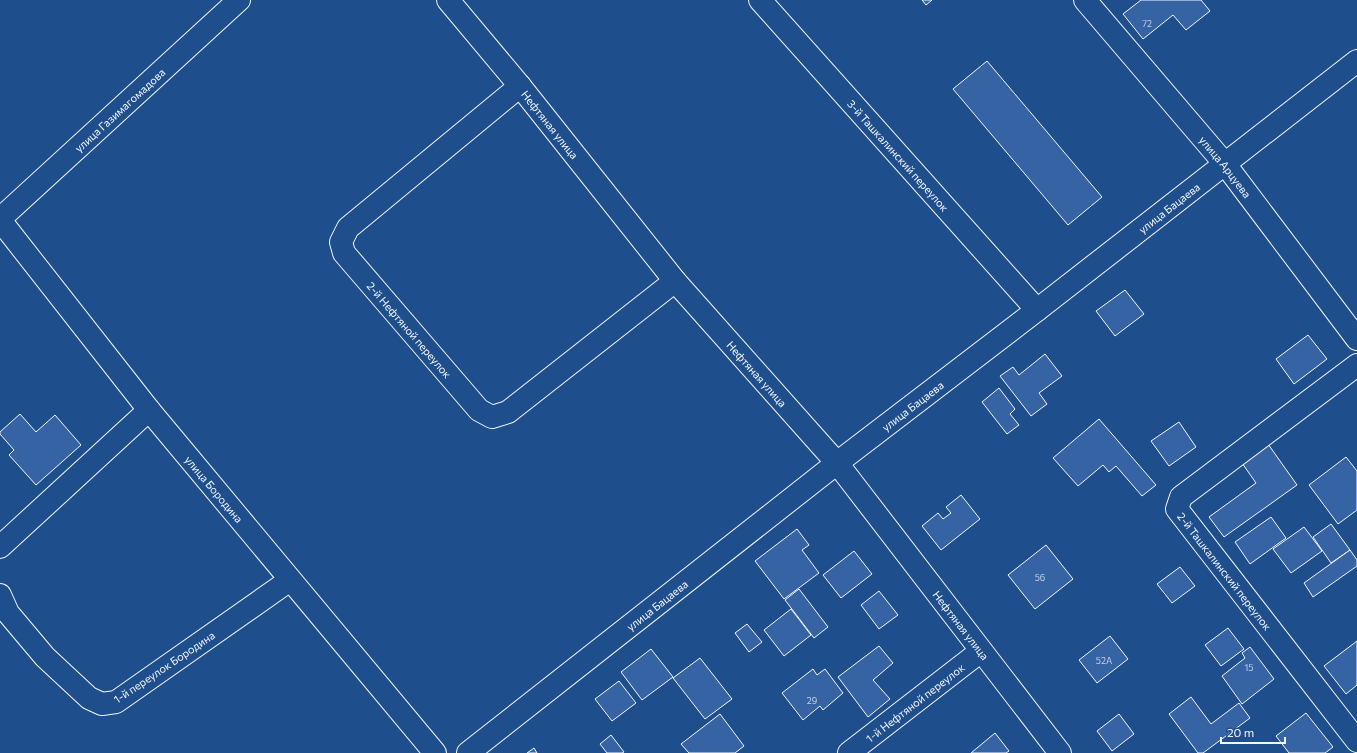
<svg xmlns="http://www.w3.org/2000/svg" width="1357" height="753" font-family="Commissioner,sans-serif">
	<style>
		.building { fill: #3563a3; stroke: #f2f6ff }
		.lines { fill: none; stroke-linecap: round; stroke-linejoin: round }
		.minor-casing { stroke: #f2f6ff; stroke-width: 24 }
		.minor { stroke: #1f4e8c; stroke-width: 22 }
		.labels { text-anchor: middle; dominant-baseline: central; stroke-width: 3; stroke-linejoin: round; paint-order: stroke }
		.number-label { font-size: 9px; fill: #c3d1e8 }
		.street-label { font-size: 11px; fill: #f2f6ff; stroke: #1f4e8c }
	</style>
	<rect width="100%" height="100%" fill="#1f4e8c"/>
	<g class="building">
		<polygon points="922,0 932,0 926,5"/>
		<polygon points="1141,0 1201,0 1210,11 1186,30 1173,15 1143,39 1123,14"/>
		<polygon points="987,61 1102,197 1068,225 953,89"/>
		<polygon points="1125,290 1144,314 1115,336 1096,311"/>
		<polygon points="1308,335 1327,359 1294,384 1276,359"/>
		<polygon points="1045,354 1062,376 1039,393 1047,404 1031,416 1000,376 1013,367 1019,375"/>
		<polygon points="999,388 1015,409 1010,414 1019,425 1007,434 982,402"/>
		<polygon points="20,414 36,432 55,415 81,445 36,485 9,455 14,450 0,434 0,432"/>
		<polygon points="1099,419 1156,485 1142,496 1116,466 1109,472 1103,465 1078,486 1053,458"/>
		<polygon points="1179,422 1196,447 1169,466 1151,441"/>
		<polygon points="1268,444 1297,485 1224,537 1209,517 1256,483 1242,463"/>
		<polygon points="1346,457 1357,471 1357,510 1338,524 1309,485"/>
		<polygon points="961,495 980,519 941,550 922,526 938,513 943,519 951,513 946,507"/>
		<polygon points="1271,517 1286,538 1250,564 1235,542"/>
		<polygon points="1331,524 1350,550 1331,563 1313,537"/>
		<polygon points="1304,527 1322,551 1291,573 1273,549"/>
		<polygon points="797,529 809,545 802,550 819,573 784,599 755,561"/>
		<polygon points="1046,545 1073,579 1035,609 1008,575"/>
		<polygon points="1350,550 1357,560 1357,566 1313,597 1304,583"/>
		<polygon points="854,551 872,574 841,598 823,575"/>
		<polygon points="1180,567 1195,586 1172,603 1157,584"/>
		<polygon points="799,589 828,627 814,638 785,600"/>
		<polygon points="879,591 898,615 879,629 861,605"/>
		<polygon points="791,609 811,635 784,656 764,630"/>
		<polygon points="747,624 762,642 749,652 735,633"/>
		<polygon points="1228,628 1244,649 1221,666 1205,645"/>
		<polygon points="1110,636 1128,659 1097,683 1079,660"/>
		<polygon points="1357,641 1357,685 1346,694 1324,666"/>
		<polygon points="879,646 893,663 873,680 890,699 868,717 838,677"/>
		<polygon points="1250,647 1274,679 1242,704 1222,676 1245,658 1242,653"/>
		<polygon points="651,649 673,677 642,700 621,672"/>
		<polygon points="700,658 732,699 705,719 673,678"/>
		<polygon points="813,669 817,675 825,669 843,693 823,710 820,706 803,720 782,693"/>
		<polygon points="619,681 636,703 612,721 595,699"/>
		<polygon points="1191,697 1211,724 1239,703 1250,718 1203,753 1198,753 1169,714"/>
		<polygon points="1306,713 1333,747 1325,753 1289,753 1276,736"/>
		<polygon points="720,714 744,746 735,753 689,753 681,744"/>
		<polygon points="1119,714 1134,734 1112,751 1097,731"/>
		<polygon points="995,733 1009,751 1006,753 971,753"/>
		<polygon points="611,735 624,752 622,753 607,753 600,744"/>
		<polygon points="534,748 537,753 527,753"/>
	</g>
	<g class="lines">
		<defs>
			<g id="minor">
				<path id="s1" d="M 448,0 L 520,86 L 675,281 L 837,463 L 1060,753"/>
				<path id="s2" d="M 760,0 L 1037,310"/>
				<path id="s3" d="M 1085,0 L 1225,164 L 1357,339"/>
				<path id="s4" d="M 520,86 L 348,228 L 341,242 L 344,253 L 479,410 L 492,417 L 508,412 L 675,281"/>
				<path id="s5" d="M 0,219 L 239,0"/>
				<path id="s6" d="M 0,220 L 149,410 L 435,753"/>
				<path id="s7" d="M 1357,365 L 1181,497 L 1177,509 L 1357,741"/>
				<polyline points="0,547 149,410"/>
				<polyline points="0,595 8,613 45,657 89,698 102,704 116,702 290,580"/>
				<path id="s8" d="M 468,753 L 837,463 L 1037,310 L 1357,61"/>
				<path id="s9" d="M 849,753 L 981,651"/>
			</g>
		</defs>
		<use href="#minor" class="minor-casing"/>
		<use href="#minor" class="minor"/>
	</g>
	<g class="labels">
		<g class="number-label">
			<text x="1147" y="23">72</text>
			<text x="1040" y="577">56</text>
			<text x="1104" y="660">52А</text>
			<text x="1249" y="667">15</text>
			<text x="812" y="700">29</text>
		</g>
		<g class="street-label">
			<text stroke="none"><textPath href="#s5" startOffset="162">улица Газимагомадова</textPath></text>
			<text stroke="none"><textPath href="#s1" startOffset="161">Нефтяная улица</textPath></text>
			<text stroke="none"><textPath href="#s2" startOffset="208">3-й Ташкалинский переулок</textPath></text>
			<text stroke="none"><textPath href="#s3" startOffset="218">улица Арцуева</textPath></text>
			<text stroke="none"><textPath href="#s8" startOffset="888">улица Бацаева</textPath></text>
			<text stroke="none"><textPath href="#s4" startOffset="351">2-й Нефтяной переулок</textPath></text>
			<text stroke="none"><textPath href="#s1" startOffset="485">Нефтяная улица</textPath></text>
			<text stroke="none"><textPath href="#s8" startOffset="564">улица Бацаева</textPath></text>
			<text stroke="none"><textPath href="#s6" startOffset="344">улица Бородина</textPath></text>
			<text stroke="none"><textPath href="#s7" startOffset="311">2-й Ташкалинский переулок</textPath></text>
			<text stroke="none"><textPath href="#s8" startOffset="240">улица Бацаева</textPath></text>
			<text stroke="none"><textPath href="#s1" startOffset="809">Нефтяная улица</textPath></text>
			<text transform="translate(164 667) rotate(-34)">1-й переулок Бородина</text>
			<text stroke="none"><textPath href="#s9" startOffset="83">1-й Нефтяной переулок</textPath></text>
		</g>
	</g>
	<path d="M1221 737v6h64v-6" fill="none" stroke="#f2f6ff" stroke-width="2"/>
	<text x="1227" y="737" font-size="12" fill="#f2f6ff" stroke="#1f4e8c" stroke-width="3" paint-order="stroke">20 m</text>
</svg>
